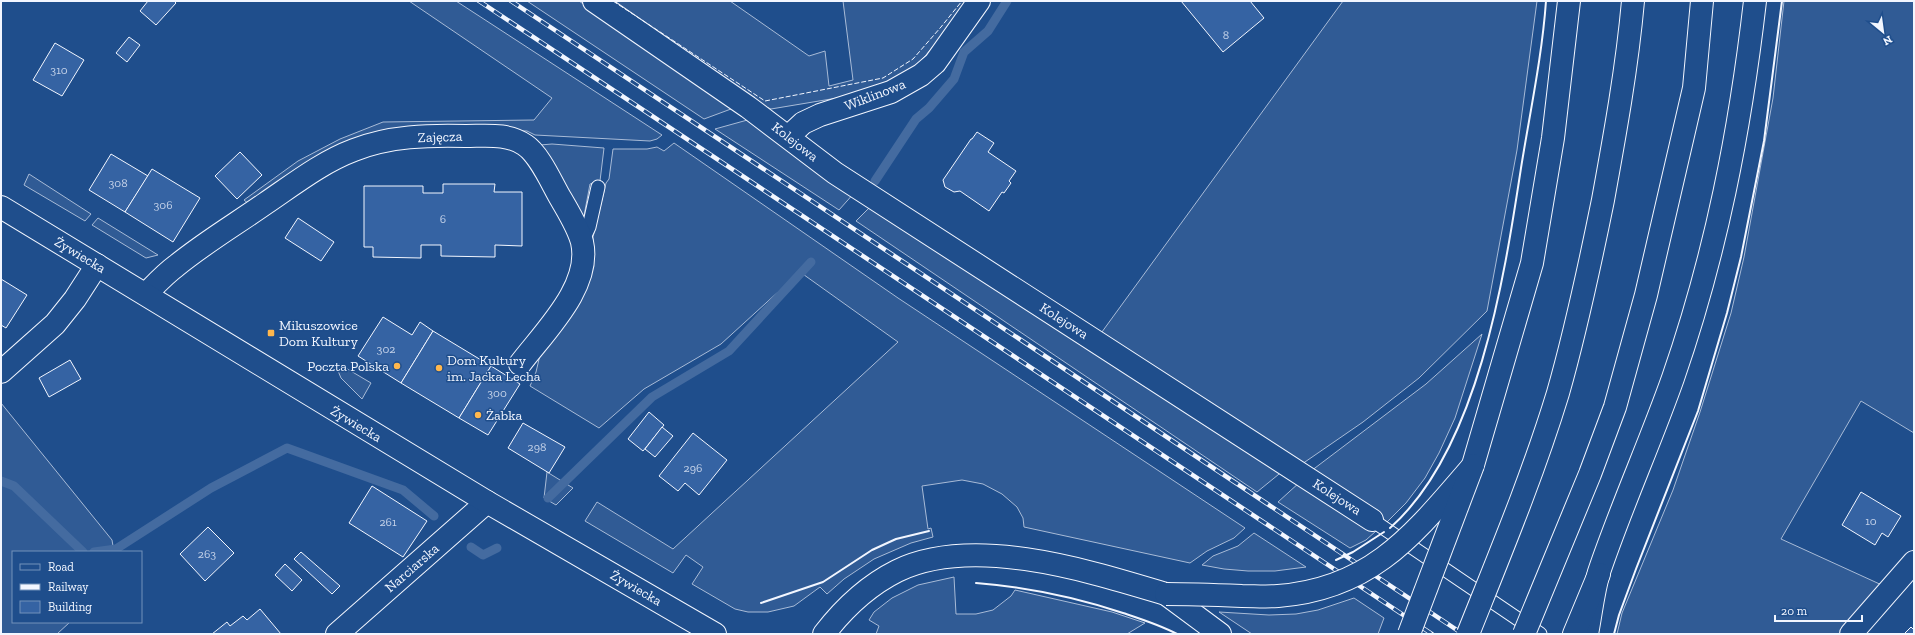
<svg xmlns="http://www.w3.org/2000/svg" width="1915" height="635" font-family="'Zilla Slab',serif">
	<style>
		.built { fill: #305b95; stroke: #a8bbd7 }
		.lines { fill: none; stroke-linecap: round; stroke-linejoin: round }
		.stream { stroke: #446ba0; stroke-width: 9 }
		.building { fill: #3563a3; stroke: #f2f6ff }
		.lane-casing { stroke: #f2f6ff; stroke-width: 15 }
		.street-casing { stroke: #f2f6ff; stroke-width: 24 }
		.secondary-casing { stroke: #f2f6ff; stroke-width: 24 }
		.highway-casing { stroke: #f2f6ff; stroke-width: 24 }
		.lane { stroke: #1f4e8c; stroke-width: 13 }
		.street { stroke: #1f4e8c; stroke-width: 22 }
		.secondary { stroke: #1f4e8c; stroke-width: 22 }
		.highway { stroke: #1f4e8c; stroke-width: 22 }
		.rail-casing { stroke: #f2f6ff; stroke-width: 4.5 }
		.rail { stroke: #1f4e8c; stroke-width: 3; stroke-dasharray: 9; stroke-linecap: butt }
		.secondary-bridge-casing { stroke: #f2f6ff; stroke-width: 24; stroke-linecap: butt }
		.highway-bridge-casing { stroke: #f2f6ff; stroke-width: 24; stroke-linecap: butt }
		.secondary-bridge { stroke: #1f4e8c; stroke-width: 22 }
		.highway-bridge { stroke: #1f4e8c; stroke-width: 22 }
		.fence { stroke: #f2f6ff; stroke-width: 1; stroke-dasharray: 5 2; stroke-linecap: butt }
		.wall { stroke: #f2f6ff; stroke-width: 2 }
		.poi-dot { fill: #ffb74d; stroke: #1f4e8c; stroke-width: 1.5 }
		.labels { text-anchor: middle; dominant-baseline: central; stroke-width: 3; stroke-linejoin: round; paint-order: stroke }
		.number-label { font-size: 12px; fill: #c3d1e8 }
		.street-label { font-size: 14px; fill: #f2f6ff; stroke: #1f4e8c }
		.poi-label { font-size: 14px; fill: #f2f6ff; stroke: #1f4e8c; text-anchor: start }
	</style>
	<rect width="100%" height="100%" fill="#1f4e8c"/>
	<g class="built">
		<polygon points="409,1 456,1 662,135 657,139 650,141 535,135 527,131 439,129 382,134 250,205 244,200 298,161 340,139 383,122 534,120 552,98"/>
		<polygon points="527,1 579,1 730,104 731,109 704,119"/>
		<polygon points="605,1 730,1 809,56 825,51 829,86 853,80 843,1 970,1 926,55 911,70 881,87 849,96 771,109 764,106"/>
		<polygon points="1343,1 1537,1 1517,150 1487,311 1419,378 1363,422 1302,464 1099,336"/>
		<polygon points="1784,1 1914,1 1914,433 1861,401 1781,539 1884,586 1842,634 1617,634 1622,613 1673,490 1700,412 1731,313 1744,257 1773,98"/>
		<polygon points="751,119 855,192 839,210 715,129"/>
		<polygon points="674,143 898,298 1245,528 1234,538 1207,551 1190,563 1024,527 1023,518 1017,507 1002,494 983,484 962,480 922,486 928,529 931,528 933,537 911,543 874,559 844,579 827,594 820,587 794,606 768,612 748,612 735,609 692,584 703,567 686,555 673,573 585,521 597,502 673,549 898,342 800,272 721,344 644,389 599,428 530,386 536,372 540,355 593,254 593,237 606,183 609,179 613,149 647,149 657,147 664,151"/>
		<polygon points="552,144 604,148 600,181 590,184 583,221 540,145"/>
		<polygon points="29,174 91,214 85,221 24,185"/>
		<polygon points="872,205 1284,470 1257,492 856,221"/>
		<polygon points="98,218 158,255 146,258 92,225"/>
		<polygon points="1482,334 1455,418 1439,453 1425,478 1406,503 1387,522 1311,471 1426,384"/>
		<polygon points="339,364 371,383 362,399 341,378 336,366"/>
		<polygon points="1,403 112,540 114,552 13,552 13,622 70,622 57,634 1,634"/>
		<polygon points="547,472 573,488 556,505 544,498"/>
		<polygon points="1300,482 1376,531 1366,540 1350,548 1278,502"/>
		<polygon points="1254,533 1306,567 1275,571 1248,571 1224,569 1202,565 1213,556 1238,546"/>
		<polygon points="954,577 956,614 976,614 993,610 1011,596 1015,590 1112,612 1145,623 1127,634 876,634 879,626 869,620 874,612 892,598 918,585"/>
		<polygon points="1354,598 1384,618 1378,634 1252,634 1219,612 1269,615 1296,614 1318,610"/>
	</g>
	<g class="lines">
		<g class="stream">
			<polyline points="875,181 916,119 929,108 954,79 964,52 988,31 1007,1"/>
			<polyline points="1,481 14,486 83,552"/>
			<polyline points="548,498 652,397 729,351 811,262"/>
			<polyline points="471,547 483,555 497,548"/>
			<polyline points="94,552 116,549 211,488 287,448 403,490 434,516"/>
		</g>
	</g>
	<g class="building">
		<polygon points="148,1 174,1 176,3 156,25 140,11"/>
		<polygon points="1181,1 1250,1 1264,18 1223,52"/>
		<polygon points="129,37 140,45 127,62 116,53"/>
		<polygon points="55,43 84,60 62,96 33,80"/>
		<polygon points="977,132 994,143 988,152 1016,171 1009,181 1011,183 1004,193 1002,192 989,211 960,191 954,192 945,187 943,180 971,139 972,139"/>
		<polygon points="240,152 262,175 237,199 215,176"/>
		<polygon points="111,154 148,176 125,212 89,190"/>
		<polygon points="152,169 200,198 173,242 125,212"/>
		<polygon points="443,184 495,184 494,192 522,192 522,246 495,245 495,257 441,256 441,245 421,245 421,258 373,257 373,247 364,247 364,186 423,186 423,193 443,193"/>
		<polygon points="298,218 334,242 321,261 285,238"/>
		<polygon points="1,279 27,295 6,328 1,325"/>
		<polygon points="383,317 412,335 420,322 433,331 401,383 358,356"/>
		<polygon points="433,331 491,366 459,418 401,383"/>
		<polygon points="70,360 81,379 49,397 39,378"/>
		<polygon points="491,366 520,384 488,435 459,418"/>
		<polygon points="649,412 664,425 643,451 628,439"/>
		<polygon points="523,423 565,447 549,473 508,448"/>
		<polygon points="662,427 673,436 655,457 645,449"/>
		<polygon points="693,433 727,460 699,495 685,483 678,491 659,476"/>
		<polygon points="372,486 427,521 403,557 349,523"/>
		<polygon points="1861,492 1901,516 1888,537 1882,533 1875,545 1842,525"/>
		<polygon points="208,527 234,553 205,581 180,554"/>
		<polygon points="301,552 340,586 332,594 294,559"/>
		<polygon points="285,564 302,580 292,591 275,575"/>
		<polygon points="260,609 281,634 212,634 227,622 230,626 243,616 247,620"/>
		<polygon points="1911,627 1914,630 1914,634 1904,634"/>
	</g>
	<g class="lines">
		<defs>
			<g id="lane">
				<polyline points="582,242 589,227 598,187"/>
				<polyline points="1372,520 1540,634"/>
			</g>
			<g id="street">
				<polyline points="594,1 748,107 835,173 1372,520"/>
				<polyline points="789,136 803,123 820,115 891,92 921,75 935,63 979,1"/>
				<path d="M 146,294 C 156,284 165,274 176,266 C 204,243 236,224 266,203 C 294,184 322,162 354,150 C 389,136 429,135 466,136 C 486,136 508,133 525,145 C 540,155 552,184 561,199 C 569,213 578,227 582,242 C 592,286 545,331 520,364"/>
				<polyline points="1,372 55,324 75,299 97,265"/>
				<polyline points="337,634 487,502"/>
				<polyline points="1851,634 1914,562"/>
			</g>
			<g id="secondary">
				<polyline points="1,207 487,502 715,634"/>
				<polyline points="1473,465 1532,263 1553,138 1569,1"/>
				<path d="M 824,634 C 844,608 867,586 897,571 C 973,534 1089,571 1166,594"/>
				<path d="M 1587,634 C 1591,614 1593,592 1599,572 C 1621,507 1650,443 1673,378 C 1716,254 1740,131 1755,1"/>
			</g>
			<g id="highway">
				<polyline points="1166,594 1220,634"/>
				<polyline points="1574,634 1599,574"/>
			</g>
		</defs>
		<use href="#lane" class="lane-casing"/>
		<use href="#street" class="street-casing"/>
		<use href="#secondary" class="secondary-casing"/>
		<use href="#highway" class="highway-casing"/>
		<use href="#lane" class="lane"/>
		<use href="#street" class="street"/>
		<use href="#secondary" class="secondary"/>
		<use href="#highway" class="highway"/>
		<defs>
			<g id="rail">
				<polyline points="479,1 1432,634"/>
				<polyline points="511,1 1463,634"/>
			</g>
		</defs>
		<use href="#rail" class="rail-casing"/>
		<use href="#rail" class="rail"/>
		<defs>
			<path id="secondary-bridge" d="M 1166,594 C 1191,594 1217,595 1242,596 C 1254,596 1266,597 1278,596 C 1372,589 1414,534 1471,468"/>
			<g id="highway-bridge">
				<polyline points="1409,634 1473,465"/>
				<path d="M 1468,634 C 1500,554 1533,475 1558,393 C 1576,330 1590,264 1603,200 C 1615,134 1627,68 1633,1"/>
				<polyline points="1524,634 1590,474 1615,407 1646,295 1694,88 1702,1"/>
			</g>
		</defs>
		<use href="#secondary-bridge" class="secondary-bridge-casing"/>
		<use href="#highway-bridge" class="highway-bridge-casing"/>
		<use href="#secondary-bridge" class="secondary-bridge"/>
		<use href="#highway-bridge" class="highway-bridge"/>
		<polyline class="fence" points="613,1 765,101 883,78 913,59 941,27 962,1"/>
		<g class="wall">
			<path d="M 1390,528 C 1478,450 1504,279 1521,168 C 1530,112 1542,57 1546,1"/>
			<polyline points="1336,560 1353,552 1384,532"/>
			<path d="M 976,583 C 1026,587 1075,597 1123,613 C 1141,619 1160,625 1177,634"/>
			<polyline points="761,603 823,582 872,550 896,539 929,531"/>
			<polyline points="1614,634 1619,615 1636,569 1698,411 1727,313 1741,257 1764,141 1782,1"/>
		</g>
	</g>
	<g class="poi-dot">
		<rect x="267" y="329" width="8" height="8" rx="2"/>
		<circle cx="397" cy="366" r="4"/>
		<circle cx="439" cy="368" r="4"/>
		<circle cx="478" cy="415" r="4"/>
	</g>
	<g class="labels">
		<g class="number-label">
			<text x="1226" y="35">8</text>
			<text x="59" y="70">310</text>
			<text x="118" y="183">308</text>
			<text x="163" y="205">306</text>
			<text x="443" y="219">6</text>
			<text x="386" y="349">302</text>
			<text x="497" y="393">300</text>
			<text x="537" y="447">298</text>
			<text x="693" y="468">296</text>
			<text x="1871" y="521">10</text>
			<text x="388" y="522">261</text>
			<text x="207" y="554">263</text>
		</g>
		<g class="street-label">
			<text transform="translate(875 95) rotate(-21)">Wiklinowa</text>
			<text transform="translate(440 137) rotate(-2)">Zajęcza</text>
			<text transform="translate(795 142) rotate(38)">Kolejowa</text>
			<text transform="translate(80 255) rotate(31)">Żywiecka</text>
			<text transform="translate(1064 321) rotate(33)">Kolejowa</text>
			<text transform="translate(356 424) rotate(31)">Żywiecka</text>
			<text transform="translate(1337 497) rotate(33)">Kolejowa</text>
			<text transform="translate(412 568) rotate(-41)">Narciarska</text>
			<text transform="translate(636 588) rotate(30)">Żywiecka</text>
		</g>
		<g class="poi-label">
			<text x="279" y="325">Mikuszowice<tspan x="279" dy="16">Dom Kultury</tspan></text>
			<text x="447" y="360">Dom Kultury<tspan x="447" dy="16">im. Jacka Lecha</tspan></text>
			<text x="389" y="366" text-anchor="end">Poczta Polska</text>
			<text x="486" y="415">Żabka</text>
		</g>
	</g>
	<rect width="1915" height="635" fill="none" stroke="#f2f6ff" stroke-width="4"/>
	<rect x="12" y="551" width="130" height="72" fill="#1f4e8c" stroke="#7391ba"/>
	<rect x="20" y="564" width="20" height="6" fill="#1f4e8c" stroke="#7391ba"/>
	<text x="48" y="571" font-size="12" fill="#f2f6ff">Road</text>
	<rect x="20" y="584" width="20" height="6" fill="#f2f6ff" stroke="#7391ba"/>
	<text x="48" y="591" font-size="12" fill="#f2f6ff">Railway</text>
	<rect x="20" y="601" width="20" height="12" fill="#3563a3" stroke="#7391ba"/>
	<text x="48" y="611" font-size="12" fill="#f2f6ff">Building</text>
	<g transform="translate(1883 32) rotate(151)" stroke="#1f4e8c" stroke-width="3" paint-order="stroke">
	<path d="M0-3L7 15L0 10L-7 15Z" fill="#f2f6ff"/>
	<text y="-6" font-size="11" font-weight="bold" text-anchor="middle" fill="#f2f6ff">N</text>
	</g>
	<path d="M1775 615v6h87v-6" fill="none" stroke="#f2f6ff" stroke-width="2"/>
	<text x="1781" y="615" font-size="12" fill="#f2f6ff" stroke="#1f4e8c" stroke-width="3" paint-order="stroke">20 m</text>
</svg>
